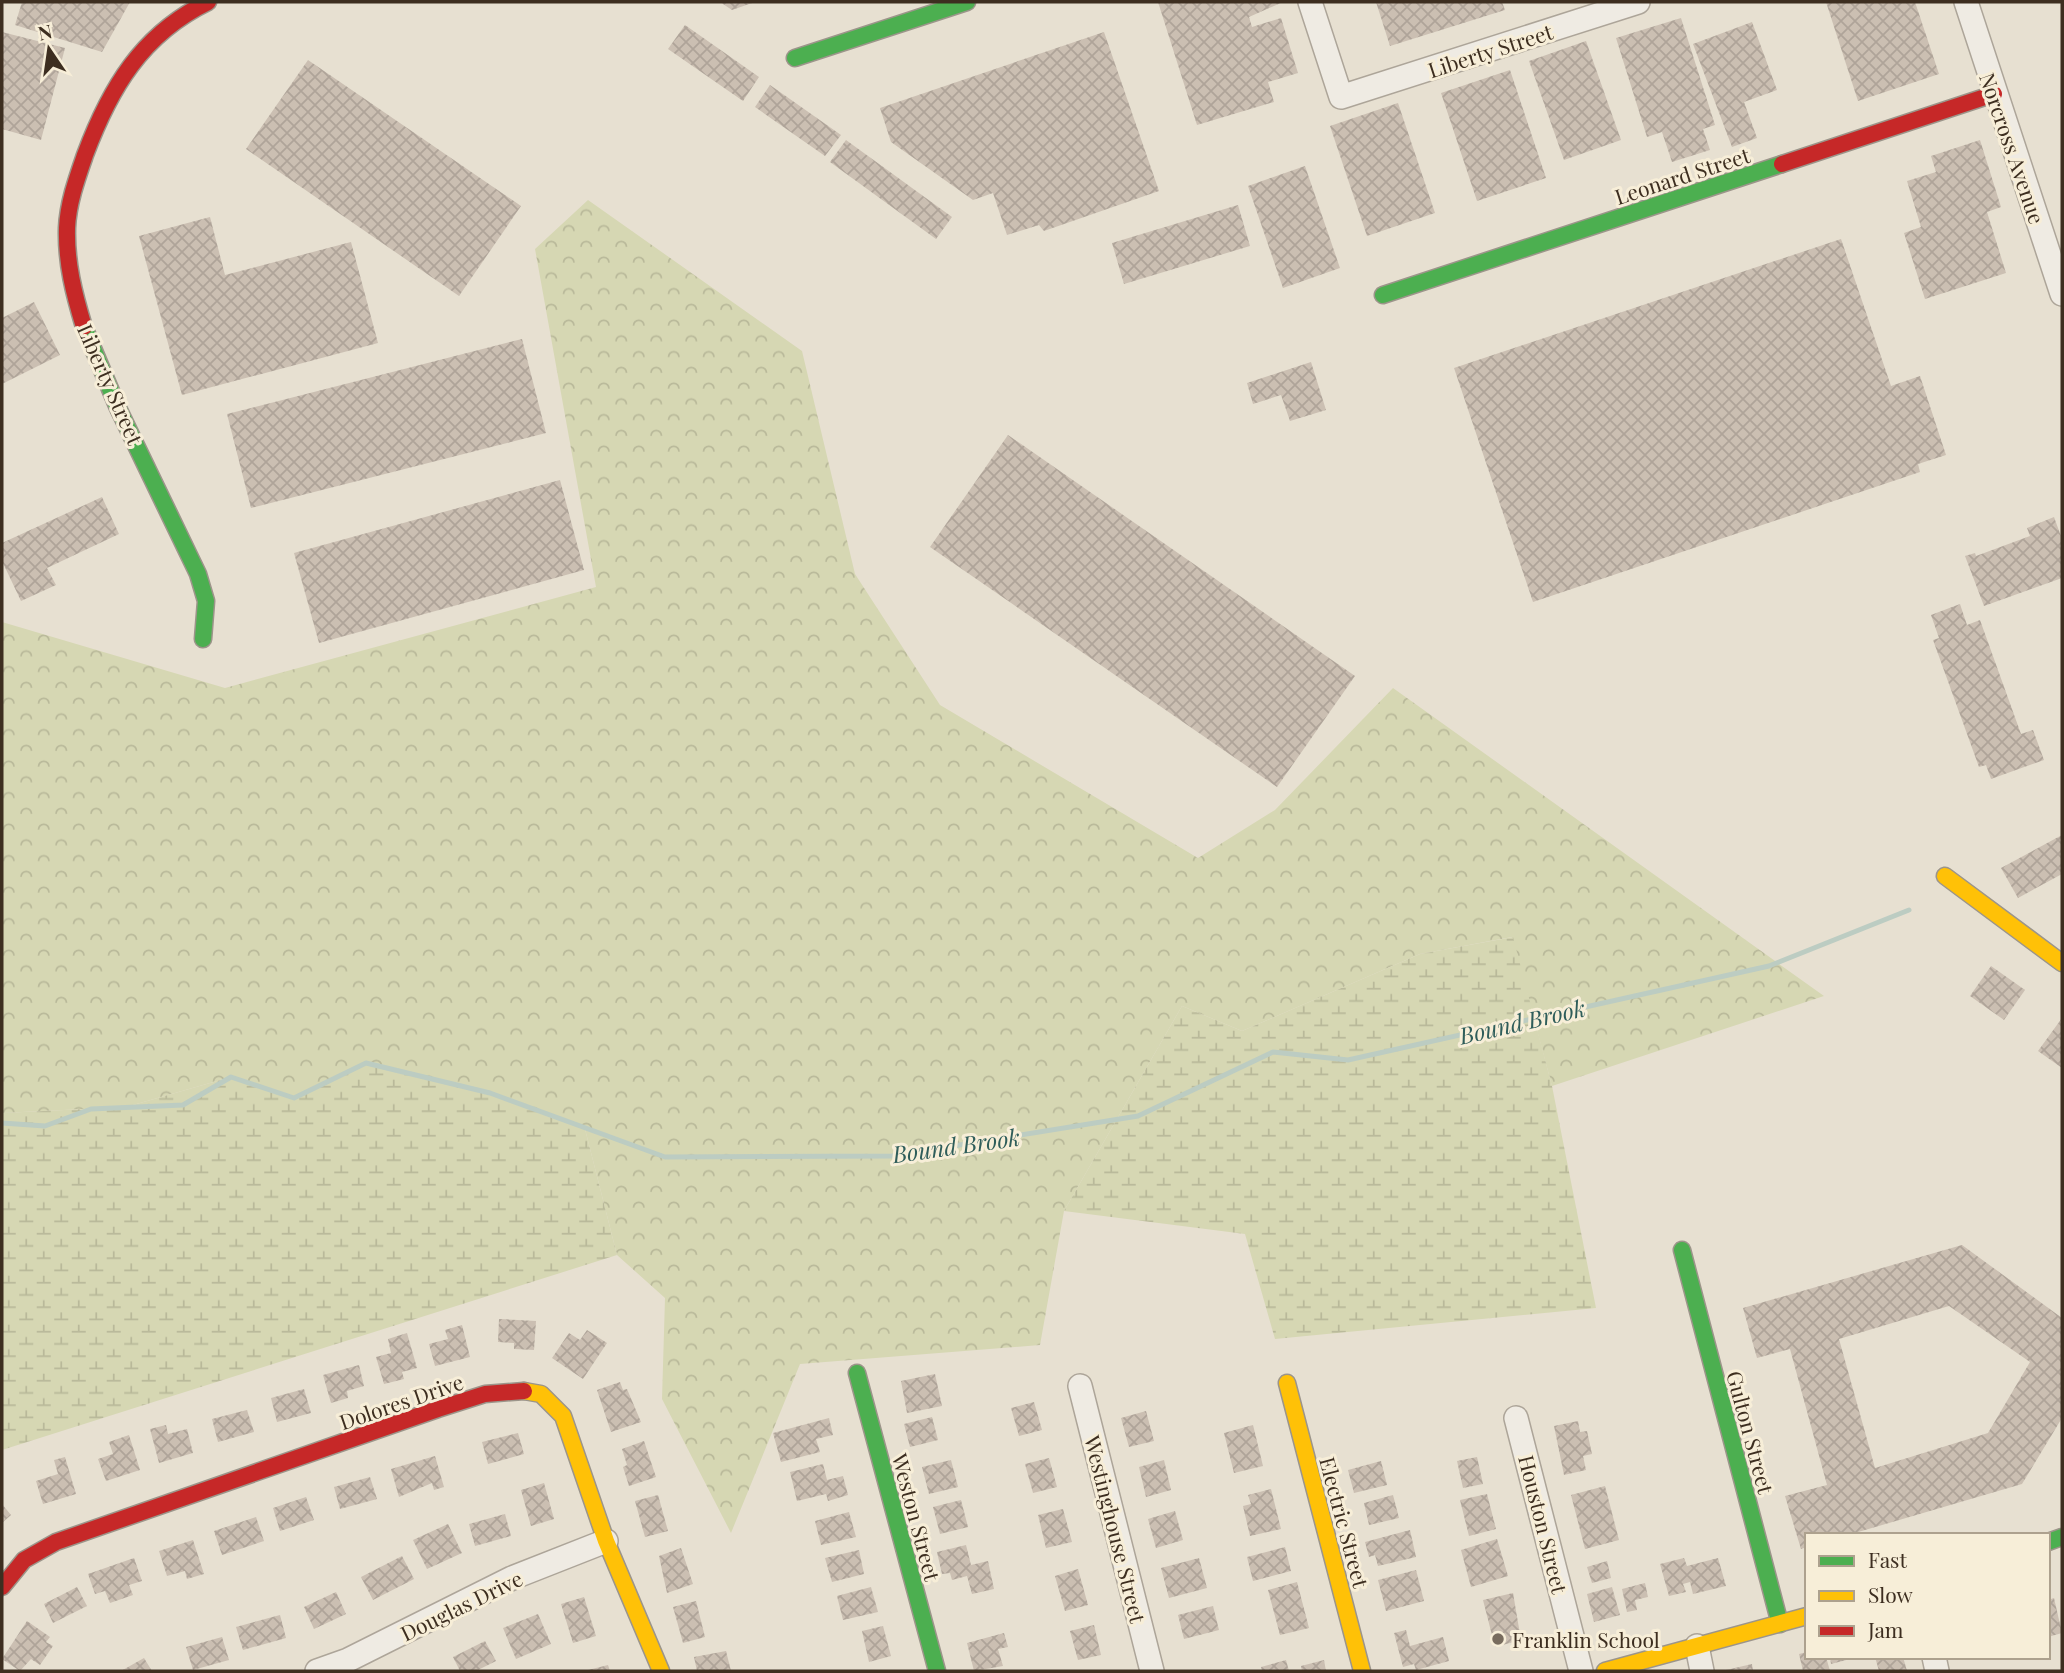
<svg xmlns="http://www.w3.org/2000/svg" width="2064" height="1673" font-family="'Playfair Display',serif">
	<style>
		.forest { fill: url(#forest-crowns) }
		.wetland { fill: url(#wetland-marsh) }
		.lines { fill: none; stroke-linecap: round; stroke-linejoin: round }
		.stream { stroke: #bcccc2; stroke-width: 5 }
		.building { fill: url(#building-cross-hatch); fill-rule: evenodd }
		.street-casing { stroke: #ada599; stroke-width: 26 }
		.fast-casing { stroke: #9c958a; stroke-width: 19 }
		.slow-casing { stroke: #9c958a; stroke-width: 19 }
		.jam-casing { stroke: #9c958a; stroke-width: 19 }
		.street { stroke: #efebe3; stroke-width: 23 }
		.fast { stroke: #4caf50; stroke-width: 16 }
		.slow { stroke: #ffc107; stroke-width: 16 }
		.jam { stroke: #c62828; stroke-width: 16 }
		.poi-dot { fill: #786c5e; stroke: #f7eed8; stroke-width: 2.5 }
		.labels { text-anchor: middle; dominant-baseline: central; stroke-width: 6; stroke-linejoin: round; paint-order: stroke }
		.street-label { font-size: 21px; fill: #3d2e20; stroke: #f7eed8 }
		.poi-label { font-size: 21px; fill: #3d2e20; stroke: #f7eed8; text-anchor: start }
		.water-label { font-size: 23px; font-style: italic; fill: #2f5d5a; stroke: #f7eed8 }
	</style>
	<defs>
		<pattern id="forest-crowns" width="20" height="18" patternUnits="userSpaceOnUse" patternTransform="scale(1.75)"><rect width="20" height="18" fill="#d6d7b3"/><path d="M2 6a3 3 0 1 1 6 0M12 15a3 3 0 1 1 6 0" fill="none" stroke="#b9b99a"/></pattern>
		<pattern id="wetland-marsh" width="20" height="14" patternUnits="userSpaceOnUse" patternTransform="scale(1.75)"><rect width="20" height="14" fill="#d6d7b3"/><path d="M1 5h8M5 5V1M11 12h8M15 12V8" fill="none" stroke="#b9b99a"/></pattern>
		<pattern id="building-cross-hatch" width="8" height="8" patternUnits="userSpaceOnUse" patternTransform="scale(1.75)"><rect width="8" height="8" fill="#cbbfb2"/><path d="M0 0l8 8M0 8l8-8" fill="none" stroke="#afa499"/></pattern>
	</defs>
	<rect width="100%" height="100%" fill="#e7e0d1"/>
	<polygon class="forest" points="588,200 802,351 855,574 940,705 1198,858 1275,810 1393,688 1824,996 1552,1086 1512,937 1420,954 1242,1031 1182,1006 1064,1211 1040,1345 800,1364 731,1533 662,1399 665,1298 617,1255 585,1129 490,1093 366,1063 294,1098 231,1077 126,1107 2,1113 2,622 225,688 596,587 535,249"/>
	<g class="wetland">
		<polygon points="1513,937 1552,1086 1596,1308 1275,1339 1245,1234 1064,1211 1182,1006 1242,1031 1420,954"/>
		<polygon points="366,1063 490,1093 585,1129 617,1255 2,1450 2,1113 126,1107 231,1077 294,1098"/>
	</g>
	<g class="lines">
		<polyline class="stream" points="2,1123 45,1126 91,1109 183,1105 231,1077 294,1098 366,1063 490,1093 665,1157 892,1156 1138,1116 1273,1052 1348,1060 1769,966 1909,910"/>
	</g>
	<g class="building">
		<polygon points="22,2 130,2 102,52 15,25"/>
		<polygon points="720,2 755,2 732,10"/>
		<polygon points="1158,2 1283,2 1249,17 1252,27 1281,18 1298,73 1268,82 1274,102 1197,125"/>
		<polygon points="1376,2 1502,2 1505,10 1390,46"/>
		<polygon points="1826,2 1915,2 1939,74 1858,101"/>
		<polygon points="1681,18 1715,125 1703,129 1710,150 1672,162 1662,132 1647,137 1616,38"/>
		<polygon points="1752,22 1777,90 1744,102 1757,138 1732,147 1693,44"/>
		<polygon points="685,25 759,77 743,101 668,49"/>
		<polygon points="2,32 65,48 41,140 2,129"/>
		<polygon points="1104,32 1159,191 1044,231 1039,225 1007,235 993,193 973,200 891,142 880,108"/>
		<polygon points="1586,41 1621,140 1564,160 1529,61"/>
		<polygon points="308,60 521,206 459,296 246,149"/>
		<polygon points="1510,70 1546,178 1477,201 1441,93"/>
		<polygon points="770,85 841,135 825,156 755,107"/>
		<polygon points="1398,103 1435,213 1367,236 1330,126"/>
		<polygon points="846,140 952,217 936,239 830,162"/>
		<polygon points="1980,140 2001,207 1987,212 2006,273 1925,299 1904,233 1921,227 1907,181 1936,172 1931,156"/>
		<polygon points="1305,166 1340,268 1283,288 1248,186"/>
		<polygon points="1238,205 1250,246 1124,284 1112,243"/>
		<polygon points="210,217 225,275 351,242 378,343 182,395 139,236"/>
		<polygon points="1841,239 1891,386 1920,376 1946,455 1918,464 1920,472 1533,602 1454,368"/>
		<polygon points="34,302 60,355 2,384 2,318"/>
		<polygon points="522,339 546,433 251,508 227,414"/>
		<polygon points="1311,362 1326,410 1290,421 1281,395 1253,404 1247,383"/>
		<polygon points="1008,435 1355,676 1277,787 930,547"/>
		<polygon points="560,480 584,570 319,643 294,553"/>
		<polygon points="102,497 119,534 47,568 56,585 21,601 2,561 2,543"/>
		<polygon points="2054,517 2062,539 2062,578 1984,606 1965,556 1975,553 1976,556 2030,536 2027,528"/>
		<polygon points="1960,604 1967,625 1980,620 2021,734 2033,730 2044,760 1991,779 1986,765 1979,767 1933,640 1939,638 1931,615"/>
		<polygon points="2062,835 2062,874 2018,898 2001,868"/>
		<polygon points="1991,966 2025,990 2004,1020 1970,996"/>
		<polygon points="2062,1018 2062,1068 2038,1051"/>
		<path d="M 1962,1245 L 2062,1318 L 2062,1418 L 2022,1484 L 1848,1535 L 1807,1535 L 1807,1547 L 1801,1549 L 1785,1496 L 1827,1485 L 1790,1349 L 1757,1358 L 1743,1308 ZM 1949,1306 L 2030,1362 L 1988,1433 L 1875,1468 L 1839,1339 Z"/>
		<polygon points="499,1319 536,1321 534,1350 514,1349 514,1343 498,1342"/>
		<polygon points="462,1325 470,1357 435,1366 429,1344 448,1339 445,1330"/>
		<polygon points="587,1330 607,1343 583,1379 552,1358 569,1333 580,1340"/>
		<polygon points="407,1333 417,1368 402,1372 404,1379 384,1384 376,1357 391,1353 388,1339"/>
		<polygon points="359,1365 364,1386 347,1391 348,1398 331,1403 323,1375"/>
		<polygon points="935,1374 942,1406 907,1413 901,1381"/>
		<polygon points="620,1382 623,1390 627,1389 641,1422 611,1432 597,1390"/>
		<polygon points="304,1389 311,1413 277,1422 271,1398"/>
		<polygon points="1034,1402 1042,1430 1019,1436 1011,1408"/>
		<polygon points="247,1410 254,1432 218,1442 212,1419"/>
		<polygon points="1146,1411 1154,1441 1129,1447 1121,1418"/>
		<polygon points="932,1417 938,1440 910,1447 904,1424"/>
		<polygon points="829,1418 833,1435 816,1439 820,1452 781,1462 773,1433"/>
		<polygon points="1578,1421 1580,1432 1587,1431 1592,1454 1583,1456 1586,1470 1564,1475 1554,1426"/>
		<polygon points="166,1425 168,1434 187,1429 193,1453 159,1463 150,1429"/>
		<polygon points="1253,1425 1263,1466 1234,1473 1224,1433"/>
		<polygon points="518,1433 524,1454 488,1464 482,1442"/>
		<polygon points="129,1435 140,1470 106,1481 98,1459 113,1454 109,1442"/>
		<polygon points="644,1441 656,1477 629,1486 623,1467 627,1465 622,1449"/>
		<polygon points="435,1456 444,1487 434,1490 432,1483 399,1497 391,1469"/>
		<polygon points="65,1457 76,1494 43,1504 36,1481 58,1474 54,1460"/>
		<polygon points="1477,1457 1483,1484 1463,1488 1457,1461"/>
		<polygon points="1049,1458 1057,1487 1033,1493 1025,1464"/>
		<polygon points="951,1460 958,1487 929,1494 922,1467"/>
		<polygon points="1164,1460 1171,1490 1146,1497 1139,1467"/>
		<polygon points="1381,1461 1387,1485 1354,1493 1348,1470"/>
		<polygon points="823,1464 827,1480 843,1476 848,1495 828,1501 826,1494 797,1501 790,1472"/>
		<polygon points="370,1477 377,1499 340,1509 334,1487"/>
		<polygon points="544,1483 554,1519 531,1526 521,1490"/>
		<polygon points="1605,1486 1619,1540 1585,1549 1571,1495"/>
		<polygon points="1271,1489 1281,1529 1250,1536 1243,1506 1251,1504 1248,1495"/>
		<polygon points="1487,1494 1496,1529 1469,1536 1460,1500"/>
		<polygon points="658,1495 668,1531 645,1537 635,1501"/>
		<polygon points="1393,1495 1399,1518 1369,1525 1364,1503"/>
		<polygon points="306,1497 314,1520 280,1531 273,1508"/>
		<polygon points="961,1500 968,1527 940,1534 933,1507"/>
		<polygon points="2,1504 11,1515 2,1523"/>
		<polygon points="1063,1509 1072,1542 1046,1548 1038,1515"/>
		<polygon points="1175,1511 1183,1540 1156,1548 1148,1519"/>
		<polygon points="849,1512 856,1537 821,1545 815,1521"/>
		<polygon points="505,1514 511,1536 475,1546 469,1524"/>
		<polygon points="256,1517 264,1541 222,1555 214,1531"/>
		<polygon points="448,1524 462,1553 427,1569 413,1540"/>
		<polygon points="1410,1530 1416,1557 1378,1566 1375,1555 1369,1557 1365,1542"/>
		<polygon points="1497,1539 1508,1576 1471,1587 1461,1550"/>
		<polygon points="193,1540 204,1574 187,1579 185,1571 167,1576 159,1551"/>
		<polygon points="966,1545 971,1565 988,1561 994,1589 972,1594 967,1576 952,1580 950,1573 942,1574 937,1552"/>
		<polygon points="1285,1547 1291,1571 1253,1581 1247,1557"/>
		<polygon points="681,1548 693,1584 667,1593 659,1556"/>
		<polygon points="859,1550 864,1574 832,1582 825,1558"/>
		<polygon points="402,1556 414,1579 373,1600 361,1577"/>
		<polygon points="134,1558 142,1581 129,1585 133,1595 110,1603 105,1591 95,1594 88,1574"/>
		<polygon points="1199,1558 1207,1588 1169,1598 1161,1568"/>
		<polygon points="1684,1558 1687,1566 1718,1558 1726,1586 1693,1594 1690,1582 1683,1584 1686,1592 1669,1596 1660,1564"/>
		<polygon points="1607,1561 1611,1578 1592,1583 1587,1567"/>
		<polygon points="1078,1569 1088,1605 1065,1611 1055,1576"/>
		<polygon points="1416,1570 1424,1601 1386,1611 1378,1580"/>
		<polygon points="1297,1582 1309,1628 1280,1635 1268,1590"/>
		<polygon points="1645,1583 1648,1597 1635,1600 1637,1610 1627,1612 1622,1589"/>
		<polygon points="77,1587 87,1606 53,1623 44,1604"/>
		<polygon points="871,1587 878,1612 843,1620 837,1596"/>
		<polygon points="1612,1587 1620,1615 1594,1622 1587,1594"/>
		<polygon points="336,1592 346,1614 314,1629 304,1607"/>
		<polygon points="1513,1593 1521,1640 1495,1647 1483,1600"/>
		<polygon points="584,1597 596,1636 573,1643 561,1604"/>
		<polygon points="2054,1598 2062,1633 2048,1637 2048,1600"/>
		<polygon points="696,1601 705,1637 683,1643 673,1607"/>
		<polygon points="1213,1606 1219,1630 1184,1639 1178,1615"/>
		<polygon points="538,1614 551,1644 516,1659 503,1628"/>
		<polygon points="280,1615 286,1638 243,1650 236,1627"/>
		<polygon points="27,1621 50,1637 46,1642 53,1646 40,1665 31,1659 20,1671 2,1659"/>
		<polygon points="1094,1625 1101,1655 1078,1660 1070,1631"/>
		<polygon points="883,1626 891,1656 869,1662 862,1631"/>
		<polygon points="1406,1630 1410,1646 1443,1637 1449,1661 1416,1670 1414,1664 1403,1667 1394,1633"/>
		<polygon points="1004,1633 1008,1647 998,1649 1003,1666 974,1671 967,1643"/>
		<polygon points="222,1637 229,1660 193,1670 186,1647"/>
		<polygon points="485,1641 496,1661 476,1671 460,1671 453,1657"/>
		<polygon points="726,1651 731,1671 697,1671 694,1657"/>
		<polygon points="1807,1652 1807,1657 1826,1657 1830,1671 1803,1671 1799,1654"/>
		<polygon points="1830,1657 1854,1657 1854,1658 1831,1664"/>
		<polygon points="1875,1657 1903,1657 1907,1671 1879,1671"/>
		<polygon points="144,1658 152,1671 121,1671"/>
		<polygon points="1286,1660 1289,1671 1262,1671 1261,1667"/>
		<polygon points="1324,1660 1326,1671 1302,1671 1301,1666"/>
		<polygon points="1752,1664 1753,1671 1726,1671 1726,1670"/>
		<polygon points="608,1665 610,1671 588,1671 588,1670"/>
	</g>
	<g class="lines">
		<defs>
			<g id="street">
				<polyline points="1310,2 1341,97 1638,2"/>
				<polyline points="1966,2 2062,294"/>
				<polyline points="1080,1386 1152,1671"/>
				<polyline points="1516,1418 1581,1671"/>
				<polyline points="1697,1646 1702,1671"/>
				<polyline points="1934,1657 1937,1671"/>
				<polyline points="317,1671 348,1660 512,1578 606,1541"/>
			</g>
			<g id="fast">
				<polyline points="795,58 967,2"/>
				<polyline points="1383,295 1782,164"/>
				<polyline points="84,327 118,408 198,574 206,601 203,639"/>
				<polyline points="1682,1250 1780,1624"/>
				<polyline points="857,1373 937,1671"/>
				<polyline points="2048,1542 2062,1537"/>
			</g>
			<g id="slow">
				<polyline points="1945,876 2062,963"/>
				<polyline points="1287,1383 1362,1671"/>
				<polyline points="524,1391 541,1394 563,1416 606,1541 661,1671"/>
				<polyline points="1605,1671 1807,1616"/>
			</g>
			<g id="jam">
				<polyline points="1782,164 1994,94"/>
				<path d="M 84,327 C 74,294 66,263 67,228 C 68,203 77,178 85,155 C 110,88 142,34 208,2"/>
				<polyline points="2,1587 24,1560 56,1542 438,1409 485,1394 524,1391"/>
			</g>
		</defs>
		<use href="#street" class="street-casing"/>
		<use href="#fast" class="fast-casing"/>
		<use href="#slow" class="slow-casing"/>
		<use href="#jam" class="jam-casing"/>
		<use href="#street" class="street"/>
		<use href="#fast" class="fast"/>
		<use href="#slow" class="slow"/>
		<use href="#jam" class="jam"/>
	</g>
	<circle class="poi-dot" cx="1498" cy="1639" r="7"/>
	<g class="labels">
		<g class="street-label">
			<text transform="translate(1490 50) rotate(-18)">Liberty Street</text>
			<text transform="translate(2013 148) rotate(71)">Norcross Avenue</text>
			<text transform="translate(1682 175) rotate(-18)">Leonard Street</text>
			<text transform="translate(111 384) rotate(66)">Liberty Street</text>
			<text transform="translate(401 1401) rotate(-19)">Dolores Drive</text>
			<text transform="translate(1751 1432) rotate(75)">Gulton Street</text>
			<text transform="translate(917 1517) rotate(75)">Weston Street</text>
			<text transform="translate(1345 1522) rotate(75)">Electric Street</text>
			<text transform="translate(1544 1524) rotate(76)">Houston Street</text>
			<text transform="translate(1116 1529) rotate(76)">Westinghouse Street</text>
			<text transform="translate(461 1605) rotate(-26)">Douglas Drive</text>
		</g>
		<g class="poi-label">
			<text x="1512" y="1639">Franklin School</text>
		</g>
		<g class="water-label">
			<text transform="translate(1522 1021) rotate(-13)">Bound Brook</text>
			<text transform="translate(956 1145) rotate(-8)">Bound Brook</text>
		</g>
	</g>
	<rect width="2064" height="1673" fill="none" stroke="#3d2e20" stroke-width="7"/>
	<rect x="1805" y="1533" width="245" height="126" fill="#f7eed8" stroke="#ada18e" stroke-width="2"/>
	<rect x="1819" y="1556" width="35" height="10" fill="#4caf50" stroke="#ada18e" stroke-width="2"/>
	<text x="1868" y="1568" font-size="21" fill="#3d2e20">Fast</text>
	<rect x="1819" y="1591" width="35" height="10" fill="#ffc107" stroke="#ada18e" stroke-width="2"/>
	<text x="1868" y="1603" font-size="21" fill="#3d2e20">Slow</text>
	<rect x="1819" y="1626" width="35" height="10" fill="#c62828" stroke="#ada18e" stroke-width="2"/>
	<text x="1868" y="1638" font-size="21" fill="#3d2e20">Jam</text>
	<g transform="translate(49 49) rotate(347)" stroke="#f7eed8" stroke-width="5" paint-order="stroke">
	<path d="M0-5L12 26L0 18L-12 26Z" fill="#3d2e20"/>
	<text y="-10" font-size="19" font-weight="bold" text-anchor="middle" fill="#3d2e20">N</text>
	</g>
</svg>
